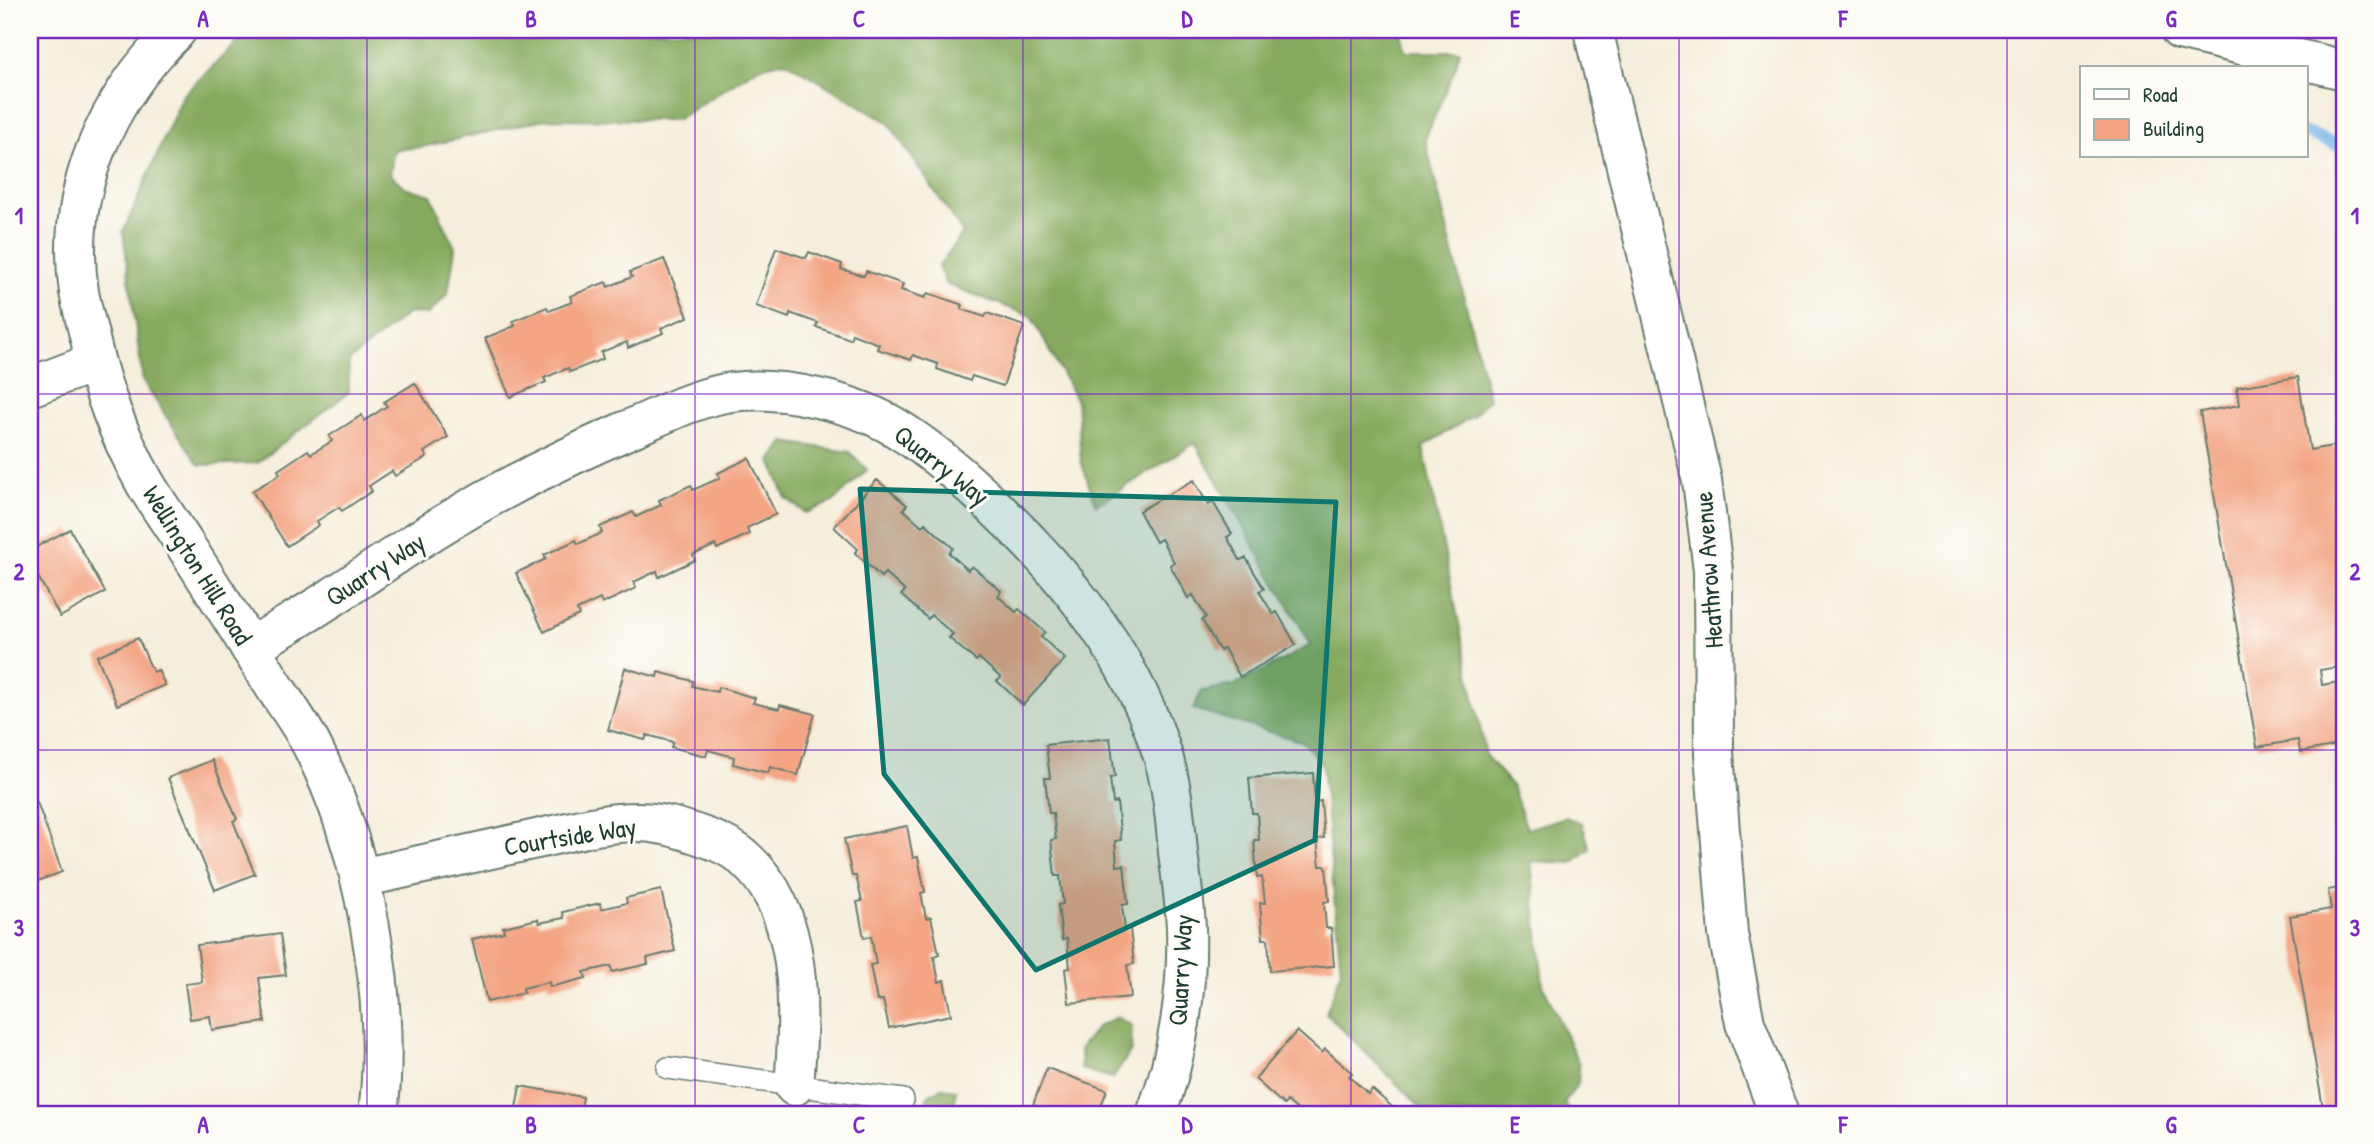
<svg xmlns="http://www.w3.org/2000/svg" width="2374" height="1144" font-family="'Patrick Hand',sans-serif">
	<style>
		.forest { fill: #86aa5f; stroke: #52744a; stroke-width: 2 }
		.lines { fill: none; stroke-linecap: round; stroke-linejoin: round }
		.stream { stroke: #78b6eb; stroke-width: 12 }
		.building { fill: #f3a584 }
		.lane-casing { stroke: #6a7b6f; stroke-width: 24 }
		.street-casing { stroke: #6a7b6f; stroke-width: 42 }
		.lane { stroke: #fff; stroke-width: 21 }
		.street { stroke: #fff; stroke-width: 38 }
		.marked { fill: #0f766e; fill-opacity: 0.2; stroke: #0f766e; stroke-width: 5; stroke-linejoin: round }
		.grid { fill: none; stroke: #7b2cbf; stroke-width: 2; stroke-opacity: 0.55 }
		.labels { text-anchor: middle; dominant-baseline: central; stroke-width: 6; stroke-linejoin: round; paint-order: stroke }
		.street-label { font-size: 26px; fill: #1f3d34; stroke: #fdfcf7 }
		.neatline { fill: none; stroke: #7b2cbf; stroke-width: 2.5 }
		.grid-label { font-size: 23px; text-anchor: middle; font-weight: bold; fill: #7b2cbf }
	</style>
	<rect width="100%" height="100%" fill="#fdfcf7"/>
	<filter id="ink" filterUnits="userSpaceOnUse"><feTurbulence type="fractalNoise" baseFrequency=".0143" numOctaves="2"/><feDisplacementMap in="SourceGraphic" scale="14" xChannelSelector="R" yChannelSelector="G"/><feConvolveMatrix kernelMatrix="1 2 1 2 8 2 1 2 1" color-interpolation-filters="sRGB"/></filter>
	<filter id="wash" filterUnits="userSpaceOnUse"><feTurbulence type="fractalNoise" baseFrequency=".00686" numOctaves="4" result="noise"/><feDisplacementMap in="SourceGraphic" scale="28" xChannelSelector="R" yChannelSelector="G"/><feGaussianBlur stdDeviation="1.57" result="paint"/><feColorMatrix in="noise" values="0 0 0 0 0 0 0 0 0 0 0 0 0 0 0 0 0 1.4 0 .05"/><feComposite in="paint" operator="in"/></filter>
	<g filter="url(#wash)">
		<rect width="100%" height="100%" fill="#f6eedc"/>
		<g class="forest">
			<polygon points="250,30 1400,30 1406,51 1460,51 1455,69 1425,139 1489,399 1474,415 1423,447 1486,756 1512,786 1527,829 1565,817 1582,823 1590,849 1572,863 1531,861 1543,985 1579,1064 1578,1084 1564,1103 1572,1114 1427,1114 1326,1013 1341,972 1322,764 1303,742 1193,709 1202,691 1235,685 1311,645 1195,443 1096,505 1081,461 1077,401 1031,316 946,284 938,267 963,233 888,122 785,61 759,67 676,120 545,119 422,147 394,150 390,174 404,187 431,195 455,248 448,294 428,314 408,313 349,361 349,392 257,463 199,465 143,382 123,232 183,95"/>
			<polygon points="784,442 850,452 867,470 833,502 806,513 786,498 771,461"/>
			<polygon points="1118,1017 1132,1026 1131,1051 1113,1078 1081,1069 1080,1048 1098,1026"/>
			<polygon points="942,1088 956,1090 953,1114 923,1114 928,1095"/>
		</g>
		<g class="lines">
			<polyline class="stream" points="2306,133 2344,147"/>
		</g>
		<g id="blocks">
			<g class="building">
				<polygon points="776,248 806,258 809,252 842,264 841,269 864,276 866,271 903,284 901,290 925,298 928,293 963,305 961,309 985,317 987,313 1024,326 1003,386 972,376 970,381 937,369 938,364 913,355 911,360 877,349 879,344 852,334 850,339 816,327 818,323 790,313 789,318 756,306"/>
				<polygon points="664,259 688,317 661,328 663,333 628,348 627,342 601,352 603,359 570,372 568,368 544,378 546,382 510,397 485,338 515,326 513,321 547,307 549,311 572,302 570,296 606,282 608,287 632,277 630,272"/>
				<polygon points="2298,377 2310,450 2338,445 2344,479 2344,666 2320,670 2322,685 2344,681 2344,744 2300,752 2298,740 2257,747 2200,412 2240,405 2237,387"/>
				<polygon points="415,383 448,437 424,452 427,457 395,476 392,471 369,486 372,491 342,511 339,507 317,521 319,525 287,546 252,491 280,474 278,470 308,450 311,454 332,441 329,436 362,415 364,421 387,406 384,402"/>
				<polygon points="749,458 776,514 747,528 749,534 717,549 715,545 693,555 695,560 659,577 657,571 634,582 636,588 602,604 600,599 577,610 579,615 544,632 516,573 546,559 544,555 576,540 578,544 602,533 600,527 633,512 636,517 661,505 659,500 691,485 693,490 720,478 718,473"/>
				<polygon points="877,480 907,505 903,509 922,526 925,523 953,548 949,553 968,570 972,566 1001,591 998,596 1016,612 1019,609 1045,632 1041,637 1065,659 1023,705 997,681 1001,678 979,658 976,661 949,638 953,634 931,615 928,619 901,595 905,591 885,573 881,577 855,553 858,549 834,527"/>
				<polygon points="1194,480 1208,505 1213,502 1232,534 1227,537 1240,560 1246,558 1264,589 1259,591 1273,614 1277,612 1296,645 1240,677 1224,648 1220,651 1202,620 1206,617 1193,595 1188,598 1170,565 1174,562 1161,539 1156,542 1139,511"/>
				<polygon points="70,529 105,592 60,617 30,562 30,550"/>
				<polygon points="138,638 153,672 158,670 165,685 117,705 97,656"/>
				<polygon points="625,668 657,677 658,672 693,681 692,686 717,692 718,687 755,698 753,703 779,709 780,705 815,714 798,775 770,767 768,773 733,764 734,757 708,750 706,756 671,747 673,742 647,735 645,740 608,730"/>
				<polygon points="1110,738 1115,777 1110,778 1113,803 1117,802 1121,840 1115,841 1117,866 1124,865 1128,904 1122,905 1125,929 1130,929 1134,964 1127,965 1131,997 1069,1003 1065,969 1070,968 1067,939 1062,940 1058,905 1063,904 1060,876 1055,876 1051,840 1056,839 1053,813 1049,813 1045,778 1050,778 1046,745"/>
				<polygon points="212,760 237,819 233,821 255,874 215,890 168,778"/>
				<polygon points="1313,773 1315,802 1321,801 1324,838 1317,839 1320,866 1326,866 1329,901 1324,902 1326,928 1331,928 1334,966 1270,971 1268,939 1263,939 1260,903 1265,903 1262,877 1257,878 1254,840 1259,840 1257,813 1252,813 1249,778"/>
				<polygon points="37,802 62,872 30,884 30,804"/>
				<polygon points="907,826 913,858 918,857 925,892 921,893 926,918 931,917 939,954 934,956 939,982 944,980 951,1015 889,1028 883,1000 877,1001 870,965 876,964 871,936 864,938 857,902 862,901 856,876 852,876 844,839"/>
				<polygon points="2344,887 2344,1114 2324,1114 2290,916 2331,909 2328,890"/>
				<polygon points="661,890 675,951 647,958 648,964 612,972 611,966 584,972 586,978 550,987 549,982 523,988 524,993 487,1002 472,939 504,932 503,927 538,919 539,923 564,918 563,912 600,903 601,909 627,903 626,898"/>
				<polygon points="280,934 286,975 259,978 265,1022 212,1030 210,1016 190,1019 185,984 202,982 197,945"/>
				<polygon points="1297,1031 1322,1053 1325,1049 1352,1073 1349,1076 1368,1094 1372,1089 1400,1114 1302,1114 1287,1101 1284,1105 1255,1079"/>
				<polygon points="1047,1068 1107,1090 1098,1114 1034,1114 1037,1106 1033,1105"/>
				<polygon points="520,1086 583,1097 580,1114 515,1114"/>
				<polygon points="221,1108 257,1112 257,1114 220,1114"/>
			</g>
		</g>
	</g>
	<g filter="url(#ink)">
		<use href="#blocks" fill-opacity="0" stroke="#6a7b6f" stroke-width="2"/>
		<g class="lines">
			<defs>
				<polyline id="lane" points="668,1068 903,1100"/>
				<g id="street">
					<path d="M 177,30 C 106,99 64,191 79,292 C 82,308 86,323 90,339 C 101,389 120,438 145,483 C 158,505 173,526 187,548 C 217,595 247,642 276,689 C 288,707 301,725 311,744 C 364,846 392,1001 378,1114"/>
					<polyline points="1593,30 1702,480 1713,571 1714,753 1728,934 1745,1023 1779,1114"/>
					<polyline points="2180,30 2344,70"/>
					<polyline points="30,387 95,362"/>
					<path d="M 250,648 C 278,630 307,614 334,596 C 373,571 410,544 449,521 C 505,487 564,458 625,431 C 659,417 695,397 732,392 C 781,386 850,401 893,426 C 923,444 951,467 977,491 C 1055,562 1127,646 1160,747 C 1172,781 1175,817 1178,852 C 1181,877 1185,903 1186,928 C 1188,989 1178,1057 1156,1114"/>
					<path d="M 361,878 C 418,865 475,853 532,840 C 566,833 602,822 637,822 C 659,822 679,828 699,835 C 714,840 734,848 746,860 C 805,913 800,1013 794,1086"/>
				</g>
			</defs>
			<use href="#lane" class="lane-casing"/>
			<use href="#street" class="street-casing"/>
			<use href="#lane" class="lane"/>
			<use href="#street" class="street"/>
		</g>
	</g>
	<path class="marked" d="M 860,489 L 1336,502 L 1315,840 L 1036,970 L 884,774 Z"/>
	<path class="grid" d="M 367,30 L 367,1114M 695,30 L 695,1114M 1023,30 L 1023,1114M 1351,30 L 1351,1114M 1679,30 L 1679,1114M 2007,30 L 2007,1114M 30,394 L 2344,394M 30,750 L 2344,750"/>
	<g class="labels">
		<g class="street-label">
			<text transform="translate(942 465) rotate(38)">Quarry Way</text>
			<text transform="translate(198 565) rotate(58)">Wellington Hill Road</text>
			<text transform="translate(375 569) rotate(-33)">Quarry Way</text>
			<text transform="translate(1708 570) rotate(-94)">Heathrow Avenue</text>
			<text transform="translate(570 836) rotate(-9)">Courtside Way</text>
			<text transform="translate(1180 970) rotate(-87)">Quarry Way</text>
		</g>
	</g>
	<rect width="2374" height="1144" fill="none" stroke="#fdfcf7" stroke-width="77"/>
	<rect x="2080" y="66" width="228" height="91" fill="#fdfcf7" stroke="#a4b0a9" stroke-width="2"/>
	<rect x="2094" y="89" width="35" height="10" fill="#ffffff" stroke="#a4b0a9" stroke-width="2"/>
	<text x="2143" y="102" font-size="21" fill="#1f3d34">Road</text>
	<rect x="2094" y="119" width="35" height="21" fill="#f3a584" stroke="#a4b0a9" stroke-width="2"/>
	<text x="2143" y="136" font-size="21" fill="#1f3d34">Building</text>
	<rect x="38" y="38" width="2298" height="1068" class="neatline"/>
	<g class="grid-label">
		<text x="203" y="27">A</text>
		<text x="531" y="27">B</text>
		<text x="859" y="27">C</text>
		<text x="1187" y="27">D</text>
		<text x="1515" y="27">E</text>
		<text x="1843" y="27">F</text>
		<text x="2171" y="27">G</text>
		<text x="19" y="224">1</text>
		<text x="2355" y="224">1</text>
		<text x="19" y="580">2</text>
		<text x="2355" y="580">2</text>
		<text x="19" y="936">3</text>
		<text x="2355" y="936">3</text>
		<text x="203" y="1133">A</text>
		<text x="531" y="1133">B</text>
		<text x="859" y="1133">C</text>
		<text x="1187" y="1133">D</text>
		<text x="1515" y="1133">E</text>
		<text x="1843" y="1133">F</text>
		<text x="2171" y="1133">G</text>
	</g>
</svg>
